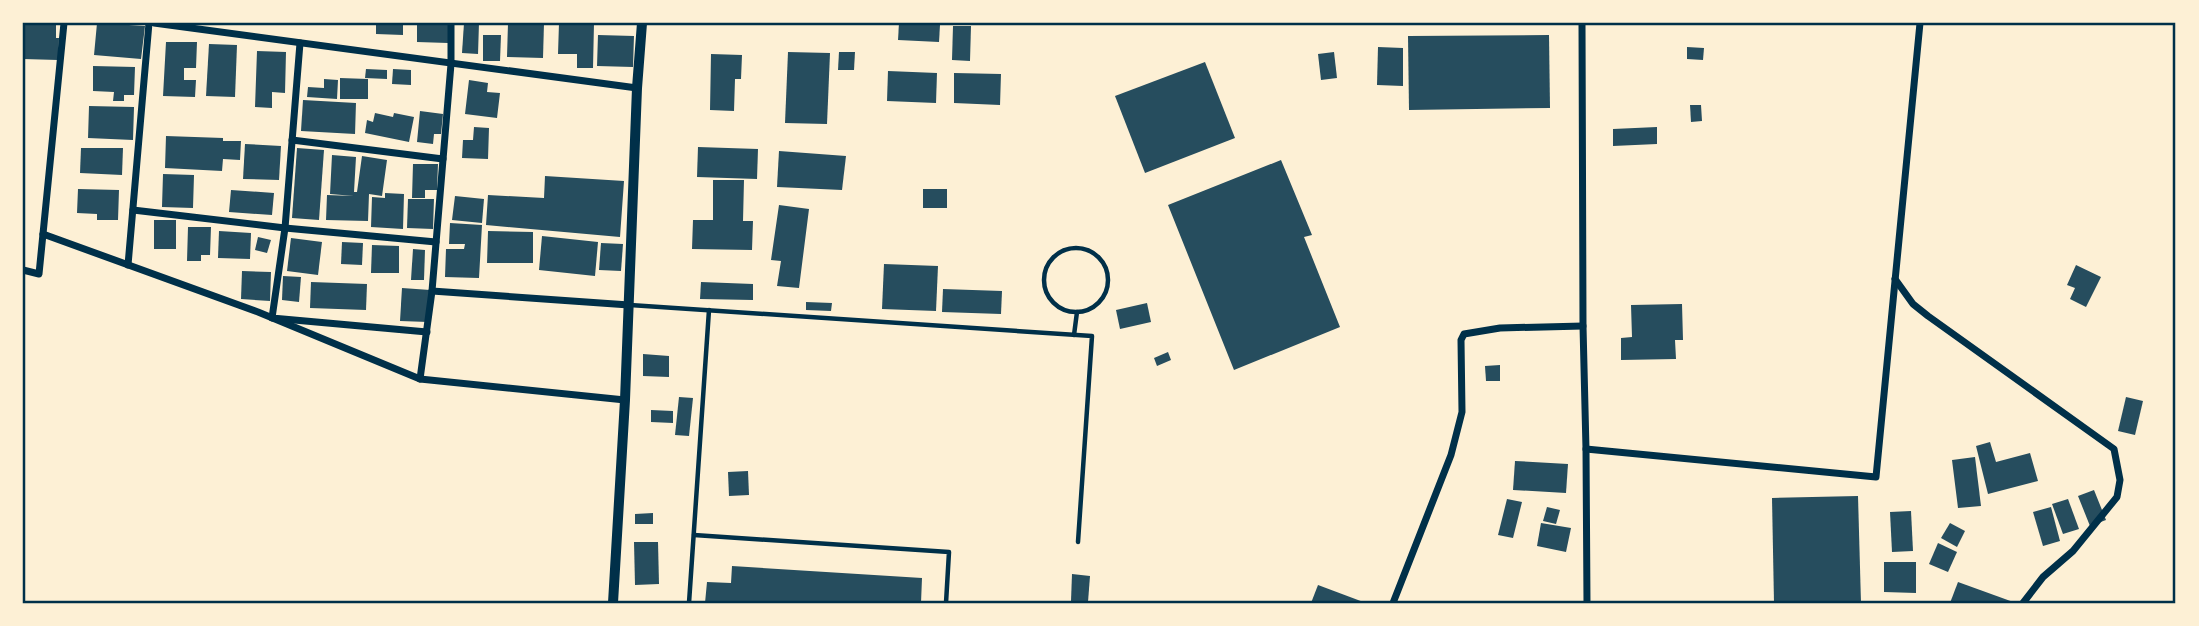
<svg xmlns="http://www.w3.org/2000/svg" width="2199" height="626" font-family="Signika,sans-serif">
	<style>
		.building { fill: #264d5e }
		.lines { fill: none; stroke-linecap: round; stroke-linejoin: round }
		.service { stroke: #003049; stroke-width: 4.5 }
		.minor { stroke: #003049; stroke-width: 7 }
		.tertiary { stroke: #003049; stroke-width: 10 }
		.neatline { fill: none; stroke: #003049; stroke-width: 2.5 }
	</style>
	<rect width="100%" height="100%" fill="#fdf0d5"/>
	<g class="building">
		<polygon points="23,23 56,23 56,38 59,38 58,60 23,59"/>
		<polygon points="97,23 145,26 141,59 94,55"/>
		<polygon points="376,23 403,23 403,35 376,34"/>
		<polygon points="417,23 448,23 448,43 417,42"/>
		<polygon points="464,23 479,23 478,54 462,53"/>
		<polygon points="508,23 544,23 543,58 507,57"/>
		<polygon points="559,23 594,23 593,68 577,68 577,54 558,54"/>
		<polygon points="899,23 940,25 939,42 898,40"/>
		<polygon points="953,26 971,26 970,61 952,60"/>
		<polygon points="483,35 501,35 500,61 483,61"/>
		<polygon points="598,35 634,36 633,67 597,66"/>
		<polygon points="1549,35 1550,108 1409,110 1408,36"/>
		<polygon points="166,42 197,42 196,68 184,68 184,80 196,80 195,97 163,96"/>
		<polygon points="209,44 237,45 235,97 206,96"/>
		<polygon points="1378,47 1403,48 1403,86 1377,85"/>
		<polygon points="1687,47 1704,48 1703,60 1687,59"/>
		<polygon points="257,51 286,52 285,93 272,92 272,108 255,107"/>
		<polygon points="788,52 830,53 827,124 785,123"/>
		<polygon points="839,52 855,52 854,70 838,70"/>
		<polygon points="1334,52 1337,78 1321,80 1318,54"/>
		<polygon points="711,54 742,55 741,79 735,79 734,111 710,110"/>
		<polygon points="1205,62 1235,138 1145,173 1115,96"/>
		<polygon points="93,66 135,67 134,95 124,95 124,101 113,101 114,92 93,91"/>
		<polygon points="366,69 387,70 387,79 365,78"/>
		<polygon points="393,69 411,70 411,85 392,84"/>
		<polygon points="888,71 937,73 936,103 887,101"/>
		<polygon points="954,73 1001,74 1000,105 954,103"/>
		<polygon points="340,78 368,79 368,99 340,99"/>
		<polygon points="324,79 338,80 337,99 307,97 308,87 324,88"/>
		<polygon points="469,80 488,83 487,92 500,93 497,118 465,114"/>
		<polygon points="303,100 356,103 355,134 301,131"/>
		<polygon points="1690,105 1701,105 1702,121 1691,122"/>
		<polygon points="89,106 134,107 133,140 88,138"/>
		<polygon points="420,111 443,114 441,134 434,134 433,144 417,142"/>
		<polygon points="375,113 393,117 394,113 414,117 409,142 365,133 367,120 373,122"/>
		<polygon points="474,127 489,128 488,159 462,158 463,140 473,140"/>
		<polygon points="1657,127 1657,144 1613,146 1613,129"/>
		<polygon points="166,136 223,138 223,141 241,141 240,160 223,159 222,171 165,168"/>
		<polygon points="245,144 281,146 279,180 243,179"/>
		<polygon points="698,147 758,149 757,179 697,177"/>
		<polygon points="81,148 123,148 122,175 80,173"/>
		<polygon points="297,148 324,150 319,220 292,218"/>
		<polygon points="779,151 846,156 842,190 777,187"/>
		<polygon points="332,155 356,157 354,192 357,192 362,156 387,160 382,196 369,194 368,221 326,220 327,195 354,196 330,194"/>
		<polygon points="1281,160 1312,235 1304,237 1340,327 1234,370 1168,205"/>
		<polygon points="413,164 438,164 437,190 425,190 425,198 412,198"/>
		<polygon points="163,174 194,175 193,208 162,207"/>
		<polygon points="545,176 624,181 620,237 486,225 488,195 544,198"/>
		<polygon points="713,180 744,180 743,221 753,221 752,250 692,249 693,220 713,220"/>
		<polygon points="78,189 119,190 118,220 97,220 97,214 77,213"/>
		<rect x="923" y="189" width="24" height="19"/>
		<polygon points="231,190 274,193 272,215 229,212"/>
		<polygon points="385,193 404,194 403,229 371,227 372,197 385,198"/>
		<polygon points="455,196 484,199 482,223 452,220"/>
		<polygon points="408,199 434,199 433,229 407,228"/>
		<polygon points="779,205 809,209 799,288 777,286 781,261 771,260"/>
		<rect x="154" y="220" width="22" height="29"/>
		<polygon points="450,223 482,225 479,278 445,277 446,249 464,249 465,244 449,244"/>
		<polygon points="188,227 211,227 210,255 201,255 201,261 187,261"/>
		<polygon points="219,231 251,233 250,259 218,258"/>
		<polygon points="488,231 533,232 533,263 487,263"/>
		<polygon points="542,236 598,242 595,276 539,270"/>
		<polygon points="258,237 271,240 267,253 255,250"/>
		<polygon points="291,238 322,242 318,275 287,271"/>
		<polygon points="342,242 363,243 362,265 341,264"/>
		<polygon points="601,243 623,244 621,271 599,270"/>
		<polygon points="372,245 399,246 399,273 371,273"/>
		<polygon points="413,249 425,250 424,280 411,280"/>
		<polygon points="884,264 938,266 936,311 882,309"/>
		<polygon points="2076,265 2101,277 2086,307 2070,299 2075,288 2067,285"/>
		<polygon points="242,271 271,272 270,301 241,299"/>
		<polygon points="283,276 301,277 299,302 282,300"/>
		<polygon points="311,282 367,284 366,310 310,308"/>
		<polygon points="701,282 753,284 753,300 700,299"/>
		<polygon points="402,288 430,290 428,322 400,321"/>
		<polygon points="943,289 1002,291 1001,314 942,312"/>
		<polygon points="806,302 832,303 831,311 806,310"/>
		<polygon points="1147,303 1151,322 1120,329 1116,310"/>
		<polygon points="1682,304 1683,340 1675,340 1676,359 1621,360 1621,338 1632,337 1631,305"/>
		<polygon points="1168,352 1171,360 1157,366 1154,358"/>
		<polygon points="643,354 669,356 669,377 643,376"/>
		<polygon points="1500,365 1500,381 1486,381 1485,366"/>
		<polygon points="679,397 693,398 689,436 675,435"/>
		<polygon points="2126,397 2143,401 2135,435 2118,431"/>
		<polygon points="651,410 673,411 673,423 651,422"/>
		<polygon points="1990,442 1996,462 2030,453 2038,481 1988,494 1976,446"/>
		<polygon points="1975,457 1981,506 1958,508 1952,460"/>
		<polygon points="1515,461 1568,464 1566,493 1513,490"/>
		<polygon points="748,471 749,495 729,496 728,472"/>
		<polygon points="2094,490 2106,520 2090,526 2078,496"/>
		<polygon points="1858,496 1861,603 1774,603 1772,498"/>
		<polygon points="1507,499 1522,502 1513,538 1498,535"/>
		<polygon points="2068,499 2079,529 2063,534 2052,504"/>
		<polygon points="1547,507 1560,510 1556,524 1543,521"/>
		<polygon points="2051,507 2060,541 2043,546 2033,512"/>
		<polygon points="1911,511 1913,551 1892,552 1890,512"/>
		<polygon points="653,513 653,524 635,524 635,514"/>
		<polygon points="1541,523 1571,528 1566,552 1537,546"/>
		<polygon points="1950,523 1965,531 1957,547 1941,538"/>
		<polygon points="634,542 658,542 659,584 635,585"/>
		<polygon points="1938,543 1957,552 1948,572 1929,564"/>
		<polygon points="1884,562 1916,562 1916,593 1884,592"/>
		<polygon points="732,566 922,578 921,603 705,603 707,582 731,583"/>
		<polygon points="1072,574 1090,576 1088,602 1071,601"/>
		<polygon points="1958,582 2016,603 1950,603"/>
		<polygon points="1318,585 1366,603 1311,603"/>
	</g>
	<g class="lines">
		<g class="service">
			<circle cx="1076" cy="280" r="32"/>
			<polyline points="630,305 1092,336 1078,542"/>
			<polyline points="1074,335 1077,312"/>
			<polyline points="694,535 949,552 946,603"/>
			<polyline points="689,603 709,310"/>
		</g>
		<g class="minor">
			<polyline points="154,23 637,88"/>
			<polyline points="1582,23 1583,326 1586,449 1587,603"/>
			<polyline points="300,43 285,228 272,318 427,332"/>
			<polyline points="292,140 443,159"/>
			<polyline points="133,210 285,228 436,242"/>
			<polyline points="43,234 258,312 420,379 625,400"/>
			<polyline points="128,265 149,23"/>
			<polyline points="23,270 39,274 64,23"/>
			<polyline points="1895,279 1913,304 1928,316 2114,449 2120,480 2117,497 2073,551 2043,577 2023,603"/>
			<polyline points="432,291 629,305"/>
			<polyline points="420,379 432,291 451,64 451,23"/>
			<polyline points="1586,449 1876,477 1920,23"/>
			<polyline points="1393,603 1451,455 1462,412 1461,340 1464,334 1500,328 1583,326"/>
		</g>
		<polyline class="tertiary" points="613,603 625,400 637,88 642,23"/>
	</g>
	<rect width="2199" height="626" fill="none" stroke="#fdf0d5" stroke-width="49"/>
	<rect x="24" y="24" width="2150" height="578" class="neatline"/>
</svg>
